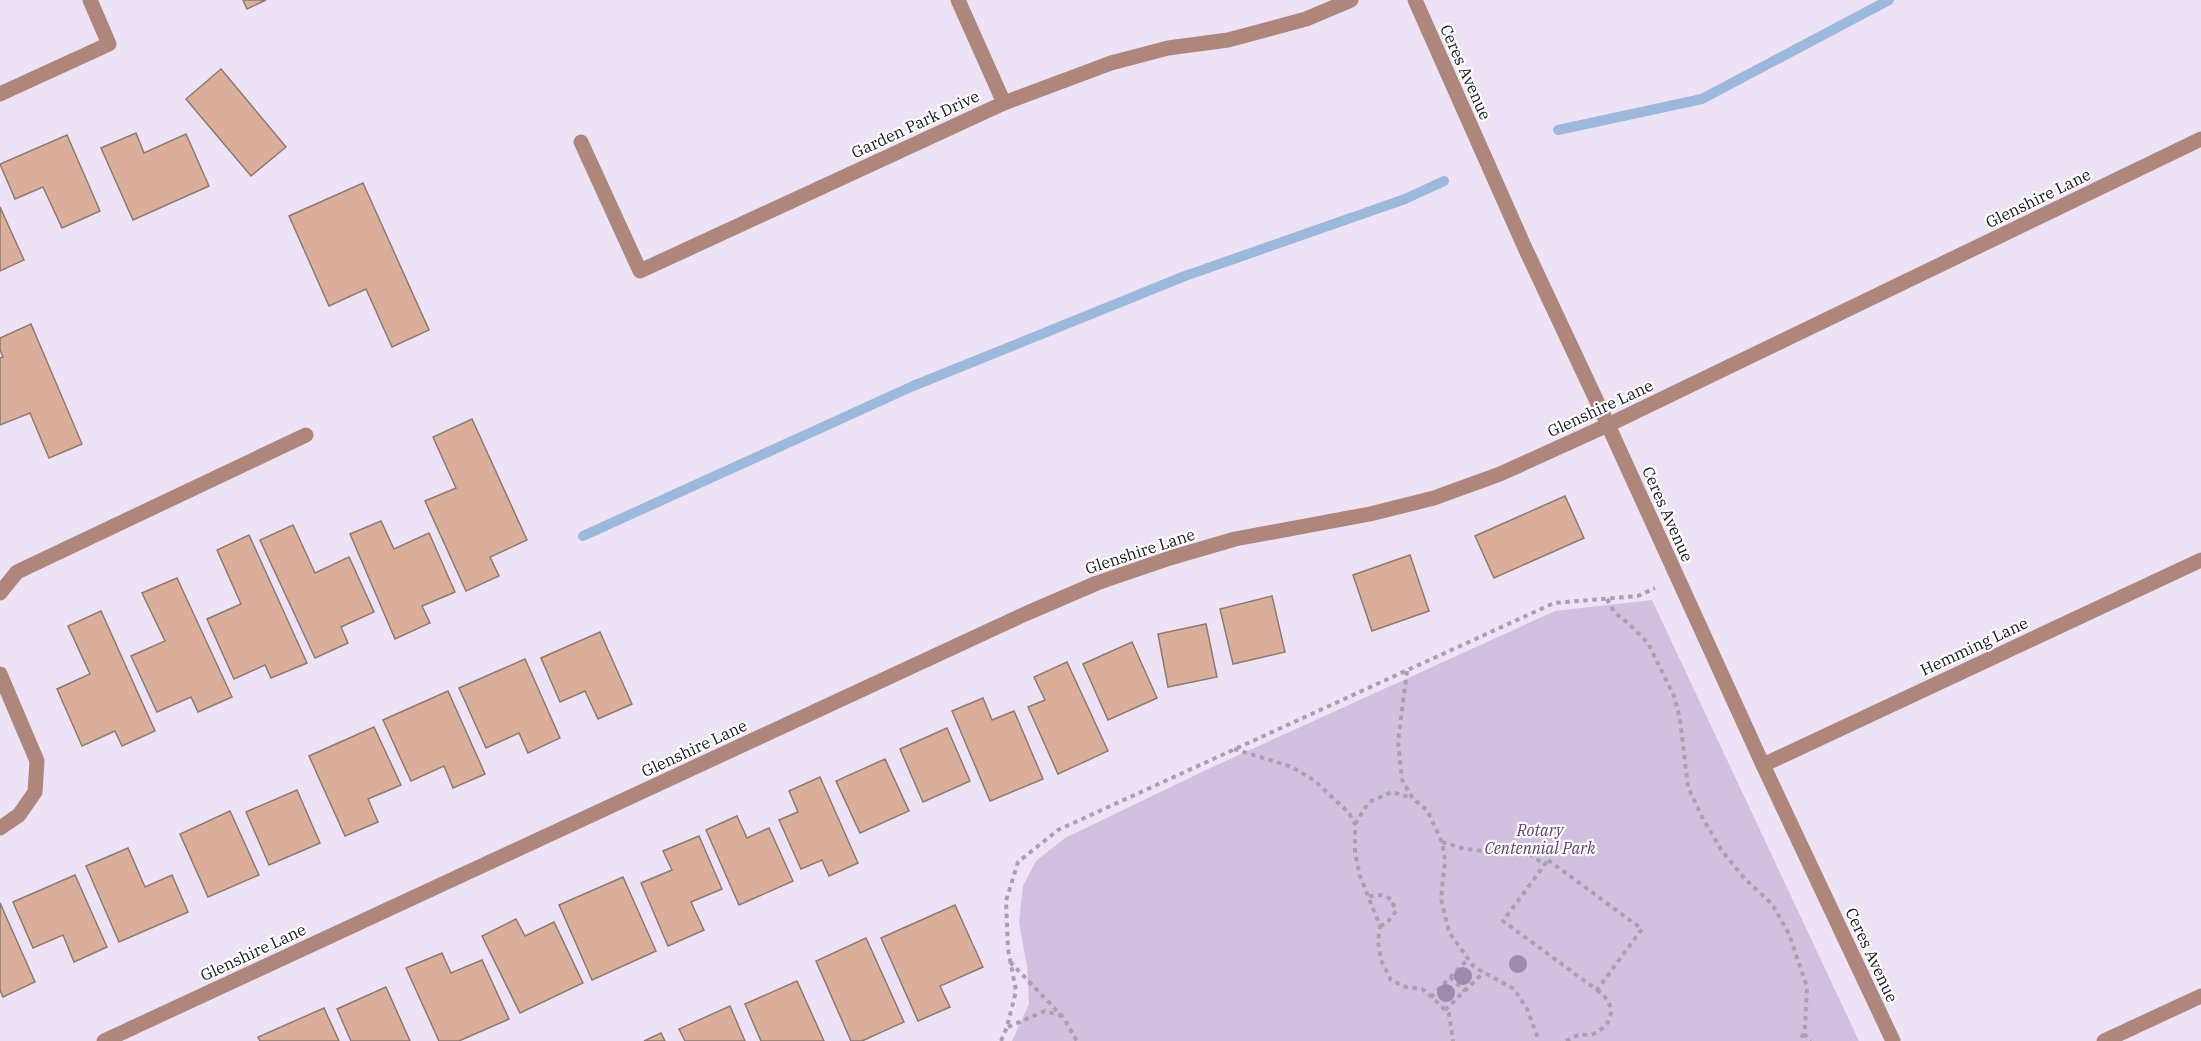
<svg xmlns="http://www.w3.org/2000/svg" width="2201" height="1041" font-family="'IBM Plex Serif',serif">
	<style>
		.green { fill: #d2c0e0 }
		.lines { fill: none; stroke-linecap: round; stroke-linejoin: round }
		.stream { stroke: #9cb9db; stroke-width: 10 }
		.building { fill: #daae9a; stroke: #8e7a71; stroke-width: 1.5 }
		.path { stroke: #a9a0af; stroke-width: 4; stroke-dasharray: 4.5 4.5; stroke-linecap: butt }
		.minor { stroke: #af867c; stroke-width: 15 }
		.tree { fill: #9f8aae }
		.labels { text-anchor: middle; dominant-baseline: central; stroke-width: 4.5; stroke-linejoin: round; paint-order: stroke }
		.street-label { font-size: 16px; fill: #19161c; stroke: #fff }
		.park-label { font-size: 16px; font-style: italic; fill: #5f4174; stroke: #fff }
	</style>
	<rect width="100%" height="100%" fill="#eee3f6"/>
	<polygon class="green" points="1652,600 1859,1041 1012,1041 1029,1004 1027,966 1019,923 1023,886 1036,861 1065,838 1206,770 1555,611"/>
	<g class="lines">
		<g class="stream">
			<polyline points="1558,130 1702,99 1889,0"/>
			<polyline points="583,536 913,386 1185,276 1405,199 1444,181"/>
		</g>
	</g>
	<g class="building">
		<polygon points="243,0 266,0 247,9"/>
		<polygon points="221,69 286,147 251,176 186,99"/>
		<polygon points="136,133 144,153 186,134 209,186 133,220 101,148"/>
		<polygon points="67,135 100,211 62,228 43,187 15,199 0,164"/>
		<polygon points="363,183 429,330 392,347 366,289 329,306 289,216"/>
		<polygon points="0,207 24,260 0,271"/>
		<polygon points="31,324 82,444 49,458 30,413 0,425 0,358 3,357 0,350 0,338"/>
		<polygon points="472,419 527,540 490,557 499,576 466,591 425,501 456,488 433,437"/>
		<polygon points="1565,496 1584,538 1494,578 1475,536"/>
		<polygon points="381,521 394,549 429,533 455,592 422,606 430,623 395,639 350,534"/>
		<polygon points="293,525 315,573 349,557 374,612 341,627 348,643 315,658 260,540"/>
		<polygon points="249,535 307,663 271,678 265,665 234,679 207,619 241,604 217,550"/>
		<polygon points="1410,555 1429,611 1372,631 1353,575"/>
		<polygon points="177,578 232,697 198,712 191,697 157,712 131,656 165,641 142,593"/>
		<polygon points="1272,596 1285,652 1233,664 1220,609"/>
		<polygon points="101,611 155,731 122,746 115,731 82,746 57,689 90,674 68,626"/>
		<polygon points="1206,624 1217,677 1168,687 1158,634"/>
		<polygon points="600,632 632,704 598,719 585,691 560,702 541,658"/>
		<polygon points="1132,642 1157,698 1108,720 1083,664"/>
		<polygon points="525,659 560,738 528,753 519,733 486,748 459,688"/>
		<polygon points="1067,662 1108,751 1058,774 1028,707 1045,700 1034,677"/>
		<polygon points="448,691 485,774 453,788 444,766 411,781 383,720"/>
		<polygon points="983,698 992,720 1014,711 1043,779 990,801 952,711"/>
		<polygon points="374,727 401,785 368,799 378,822 345,836 309,756"/>
		<polygon points="947,728 970,781 923,802 900,749"/>
		<polygon points="885,759 909,811 860,833 836,781"/>
		<polygon points="820,777 858,863 829,876 822,860 801,869 779,820 798,812 789,791"/>
		<polygon points="297,790 320,843 269,865 246,812"/>
		<polygon points="230,811 259,875 208,897 180,834"/>
		<polygon points="737,816 747,838 769,828 793,881 739,905 706,830"/>
		<polygon points="699,836 722,889 691,902 704,930 668,946 641,883 672,870 663,851"/>
		<polygon points="128,848 145,887 172,875 188,912 119,942 86,866"/>
		<polygon points="75,875 107,947 74,962 63,935 33,948 13,902"/>
		<polygon points="623,877 656,951 592,980 559,905"/>
		<polygon points="0,903 35,982 3,997 0,990"/>
		<polygon points="955,905 983,967 940,986 950,1007 918,1021 881,938"/>
		<polygon points="516,919 525,936 554,922 583,983 520,1013 482,936"/>
		<polygon points="866,938 904,1022 862,1041 851,1041 816,961"/>
		<polygon points="442,953 451,973 482,960 509,1019 459,1041 439,1041 406,968"/>
		<polygon points="797,981 824,1041 761,1041 745,1004"/>
		<polygon points="386,987 410,1041 351,1041 337,1009"/>
		<polygon points="730,1006 745,1041 685,1041 679,1029"/>
		<polygon points="324,1008 339,1041 260,1041 258,1037"/>
		<polygon points="661,1033 665,1041 644,1041"/>
	</g>
	<g class="lines">
		<g class="path">
			<polyline points="1607,599 1614,612 1628,623 1648,643 1674,696 1680,719 1688,787 1703,819 1722,851 1745,879 1772,904 1789,934 1807,987 1805,1027 1801,1041"/>
			<polyline points="1407,671 1398,742 1402,780 1413,799 1427,810 1442,842 1445,860 1441,899 1449,932 1474,967 1514,989 1527,1009 1539,1041"/>
			<polyline points="1234,749 1292,767 1315,781 1349,813 1355,824 1355,853 1360,876 1380,926 1378,942 1381,960 1391,980 1406,987 1422,989 1434,999 1449,1014 1453,1041"/>
			<polyline points="1355,824 1369,802 1392,792 1412,798"/>
			<polyline points="1442,842 1465,849 1485,851 1506,847 1527,852 1545,865"/>
			<polygon points="1548,860 1642,929 1597,990 1503,921"/>
			<polyline points="1369,896 1382,895 1391,899 1396,911 1387,923 1380,926"/>
			<polyline points="1010,962 1063,1017 1077,1041"/>
			<polyline points="1450,977 1465,991"/>
			<polyline points="1431,997 1468,959"/>
			<polyline points="1445,1010 1484,972"/>
			<polyline points="1008,1027 1045,1011 1062,1016"/>
			<polyline points="1804,1034 1811,1041"/>
			<polyline points="1001,1041 1007,1027 1016,991 1008,949 1006,901 1018,862 1058,830 1554,603 1638,596 1655,588"/>
			<path d="M 1566,1041 C 1570,1039 1575,1036 1579,1035 C 1584,1034 1589,1036 1593,1034 C 1616,1024 1616,1003 1597,990"/>
		</g>
		<g class="minor">
			<polyline points="958,0 1004,103"/>
			<polyline points="1415,0 1525,248 1608,425 1763,765 1893,1041"/>
			<polyline points="0,94 109,44 90,0"/>
			<polyline points="581,142 640,271 1004,103 1111,63 1168,48 1228,40 1306,19 1351,0"/>
			<polyline points="0,593 17,572 306,435"/>
			<polyline points="0,674 37,761 35,792 19,815 0,828"/>
			<polyline points="1763,765 2201,560"/>
			<polyline points="104,1041 1025,614 1097,583 1170,558 1235,539 1370,514 1434,498 1500,474 1608,425 2201,139"/>
			<polyline points="2104,1041 2201,996"/>
		</g>
	</g>
	<g class="tree">
		<circle cx="1518" cy="964" r="9"/>
		<circle cx="1463" cy="976" r="9"/>
		<circle cx="1446" cy="993" r="9"/>
	</g>
	<g class="labels">
		<g class="street-label">
			<text transform="translate(1466 72) rotate(66)">Ceres Avenue</text>
			<text transform="translate(915 124) rotate(-25)">Garden Park Drive</text>
			<text transform="translate(2038 198) rotate(-26)">Glenshire Lane</text>
			<text transform="translate(1600 408) rotate(-25)">Glenshire Lane</text>
			<text transform="translate(1668 514) rotate(66)">Ceres Avenue</text>
			<text transform="translate(1140 551) rotate(-18)">Glenshire Lane</text>
			<text transform="translate(1974 646) rotate(-25)">Hemming Lane</text>
			<text transform="translate(694 748) rotate(-25)">Glenshire Lane</text>
			<text transform="translate(253 952) rotate(-25)">Glenshire Lane</text>
			<text transform="translate(1872 955) rotate(65)">Ceres Avenue</text>
		</g>
		<g class="park-label">
			<text x="1540" y="830">Rotary<tspan x="1540" dy="18">Centennial Park</tspan></text>
		</g>
	</g>
</svg>
